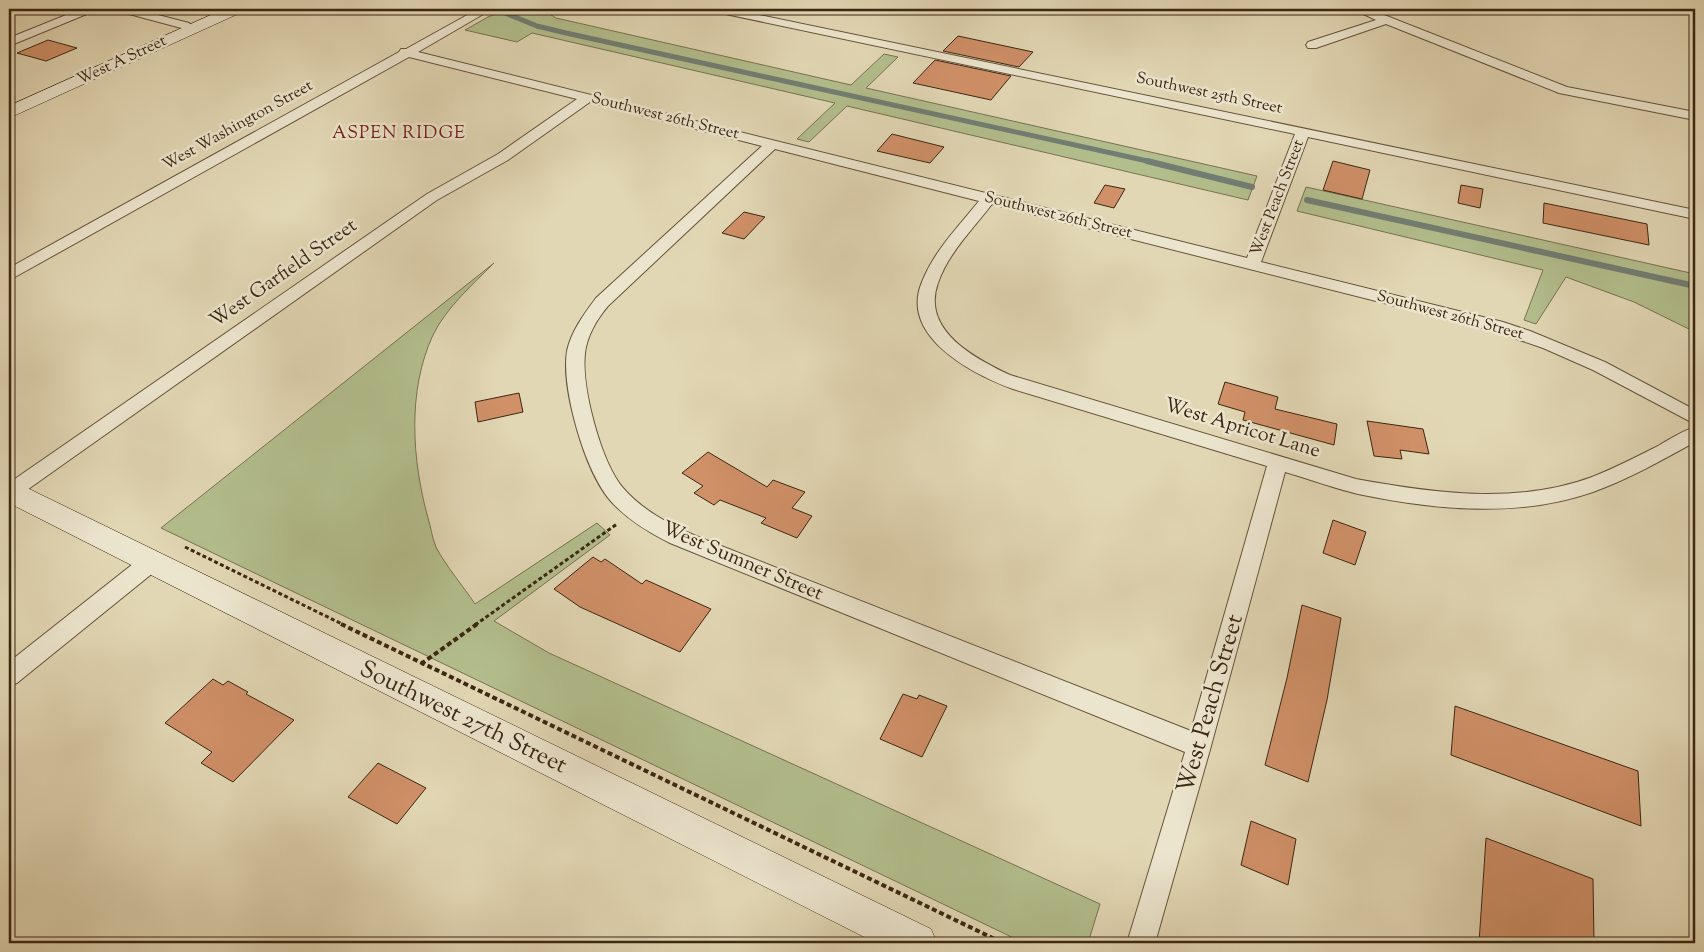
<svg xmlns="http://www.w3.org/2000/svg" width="1704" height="952" font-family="'Sorts Mill Goudy',serif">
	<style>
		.green { fill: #b3be8d; stroke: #777250 }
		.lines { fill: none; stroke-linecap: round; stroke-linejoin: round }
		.stream-far1 { stroke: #727e73; stroke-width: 5 }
		.stream { stroke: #727e73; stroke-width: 6 }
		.building { fill: #d09068; stroke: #3b2712 }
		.street-casing { stroke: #65533a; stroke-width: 2 }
		.secondary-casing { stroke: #3b2712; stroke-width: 1 }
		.path-far1 { stroke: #3b2712; stroke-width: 3; stroke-dasharray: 4 2.5; stroke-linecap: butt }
		.path { stroke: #3b2712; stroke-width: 4; stroke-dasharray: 5 3; stroke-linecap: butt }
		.street { fill: #ece5ce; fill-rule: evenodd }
		.secondary { fill: #ece5ce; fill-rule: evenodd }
		.labels { text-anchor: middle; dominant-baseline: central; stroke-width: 5; stroke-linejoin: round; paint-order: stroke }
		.far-street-label { font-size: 16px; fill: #3b2712; stroke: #ece5ce }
		.far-neighbourhood-label { font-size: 18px; letter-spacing: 1px; fill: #7a1f14; stroke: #ece5ce }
		.street-label { font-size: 20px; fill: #3b2712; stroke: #ece5ce }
		.near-street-label { font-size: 24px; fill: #3b2712; stroke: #ece5ce }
	</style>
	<rect width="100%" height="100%" fill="#e2d7b4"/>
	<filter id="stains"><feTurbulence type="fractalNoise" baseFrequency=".004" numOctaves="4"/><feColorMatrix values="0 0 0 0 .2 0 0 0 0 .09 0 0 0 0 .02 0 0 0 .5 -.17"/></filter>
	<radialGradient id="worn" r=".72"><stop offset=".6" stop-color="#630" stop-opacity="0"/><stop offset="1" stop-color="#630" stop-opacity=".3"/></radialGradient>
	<g class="green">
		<polygon points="508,9 542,9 556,18 851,85 884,54 898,57 866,88 1257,176 1248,200 847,106 809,142 797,139 835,103 532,33 517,42 465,30 488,17"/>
		<polygon points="1306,187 1695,274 1695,332 1634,302 1566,277 1536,324 1524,320 1543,270 1297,211"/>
		<path d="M 494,263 C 473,284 446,308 433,335 C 407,391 412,460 428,518 C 431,527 432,538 436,547 C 445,565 464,587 475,604 L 597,523 L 610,535 L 494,621 L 549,653 L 1100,904 L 1088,943 L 1024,943 L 161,528 Z"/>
	</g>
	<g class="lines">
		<polyline class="stream-far1" points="505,13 537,26 566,33 1152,162"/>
		<g class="stream">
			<polyline points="1147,161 1252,187"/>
			<polyline points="1307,200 1695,286"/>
		</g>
	</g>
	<g class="building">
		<polygon points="958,36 1033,52 1019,67 943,51"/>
		<polygon points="48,40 77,48 46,61 17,53"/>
		<polygon points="935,60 1011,76 991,100 913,83"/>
		<polygon points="892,134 944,147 930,163 877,151"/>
		<polygon points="1333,161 1370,170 1362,199 1323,190"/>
		<polygon points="1105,185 1125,189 1114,208 1094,203"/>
		<polygon points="1461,185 1483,189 1480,208 1458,203"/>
		<polygon points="1544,203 1647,224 1649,245 1543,223"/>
		<polygon points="744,212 765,217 744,239 722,233"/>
		<polygon points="1225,382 1278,397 1275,409 1337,424 1334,445 1243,420 1245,412 1218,404"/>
		<polygon points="519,393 523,412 478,422 475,402"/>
		<polygon points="1367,421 1423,429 1429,454 1400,450 1402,459 1374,456"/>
		<polygon points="708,452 767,487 773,480 805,492 792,508 812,516 797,538 761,523 766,518 720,500 714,505 694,493 703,486 682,473"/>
		<polygon points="1333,520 1366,532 1355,565 1323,553"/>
		<polygon points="593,557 601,562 605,559 642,584 646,580 711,609 680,652 580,607 554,589"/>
		<polygon points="1302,605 1341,618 1327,700 1308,782 1265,765 1287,678"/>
		<polygon points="213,679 223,685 228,681 248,692 246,694 294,720 233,782 201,763 212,752 165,723"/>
		<polygon points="903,694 917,699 919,695 947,706 922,757 880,739"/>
		<polygon points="1455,706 1638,771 1641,826 1451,755"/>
		<polygon points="378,763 426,788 397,824 348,797"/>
		<polygon points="1251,821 1296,839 1288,885 1241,865"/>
		<polygon points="1486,838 1593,879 1594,943 1479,943"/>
	</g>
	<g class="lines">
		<defs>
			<g id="street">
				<polygon points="81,9 96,9 94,11 9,46 9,38"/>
				<polygon points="116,9 135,9 189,23 191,25 185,29 118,11"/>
				<path d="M 478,9 L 492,9 L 418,52 L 1247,258 L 1295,134 L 716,12 L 710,9 L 731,9 L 1695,210 L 1695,219 L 1308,137 L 1261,262 L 1503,322 L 1530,331 L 1605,362 L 1695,410 L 1695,424 L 1593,370 L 1543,348 L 1491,330 L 992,204 C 974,228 948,253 938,283 C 921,330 974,358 1010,375 L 1356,479 C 1433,493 1517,505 1592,477 C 1615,468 1636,457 1658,446 C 1670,439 1682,431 1695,427 L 1695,442 C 1662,460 1629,479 1593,492 C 1518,518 1435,510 1358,494 C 1334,488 1309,479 1285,472 L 1211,746 L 1155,943 L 1127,943 L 1185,752 L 670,543 C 648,532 626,519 609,499 C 585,470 561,389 567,351 C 571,332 584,314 596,298 L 762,146 L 590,102 L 508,160 L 437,200 L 17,497 L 9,499 L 9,483 L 427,194 L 498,154 L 577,99 L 409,57 L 15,277 L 9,279 L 9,268 L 399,52 L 401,49 L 406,49 ZM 775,149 L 979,201 C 959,226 934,251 922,282 C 899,336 972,374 1013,389 L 1267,466 L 1191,731 L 696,536 C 669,524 642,510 623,488 C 601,462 581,387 585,353 C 587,336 597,319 608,306 Z"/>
				<polygon points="1353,9 1369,9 1567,87 1695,112 1695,120 1559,93 1386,24 1316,48 1308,48 1306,45 1308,42 1376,20"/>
				<polygon points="151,554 159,556 162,562 159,568 17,683 9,686 9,662 143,556"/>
			</g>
			<g id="secondary">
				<polygon points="224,9 244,9 242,12 9,118 9,106"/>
				<polygon points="9,481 19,484 931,929 937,943 876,943 9,503"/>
			</g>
		</defs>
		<use href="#street" class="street-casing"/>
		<use href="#secondary" class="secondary-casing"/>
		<g class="path-far1">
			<polyline points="185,547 344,625"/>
			<polyline points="475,625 617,524"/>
		</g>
		<g class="path">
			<polyline points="341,624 1003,943"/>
			<polyline points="421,664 477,624"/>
		</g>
		<use href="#street" class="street"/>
		<use href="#secondary" class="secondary"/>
	</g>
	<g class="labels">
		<g class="far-street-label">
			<text transform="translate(122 61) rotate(-25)">West A Street</text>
			<text transform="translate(1209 94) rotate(12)">Southwest 25th Street</text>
			<text transform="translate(665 117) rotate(14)">Southwest 26th Street</text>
			<text transform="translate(238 126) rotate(-29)">West Washington Street</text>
			<text transform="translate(1278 198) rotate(-69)">West Peach Street</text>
			<text transform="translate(1058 216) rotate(14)">Southwest 26th Street</text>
			<text transform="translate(1450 316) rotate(15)">Southwest 26th Street</text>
		</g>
		<g class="far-neighbourhood-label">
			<text x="399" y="134">ASPEN RIDGE</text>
		</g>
		<g class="street-label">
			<text transform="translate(284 274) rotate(-35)">West Garfield Street</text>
			<text transform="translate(1242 429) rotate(17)">West Apricot Lane</text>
			<text transform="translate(742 562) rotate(23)">West Sumner Street</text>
		</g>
		<g class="near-street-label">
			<text transform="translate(1211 704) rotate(-74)">West Peach Street</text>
			<text transform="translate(463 718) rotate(26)">Southwest 27th Street</text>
		</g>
	</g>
	<rect width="1704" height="952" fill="none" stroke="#e2d7b4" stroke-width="30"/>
	<rect x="10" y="10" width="1684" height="932" fill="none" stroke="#3b2712" stroke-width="2.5"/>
	<rect x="15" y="15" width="1674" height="922" fill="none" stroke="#3b2712"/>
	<rect width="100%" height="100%" filter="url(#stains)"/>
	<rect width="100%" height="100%" fill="url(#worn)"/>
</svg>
